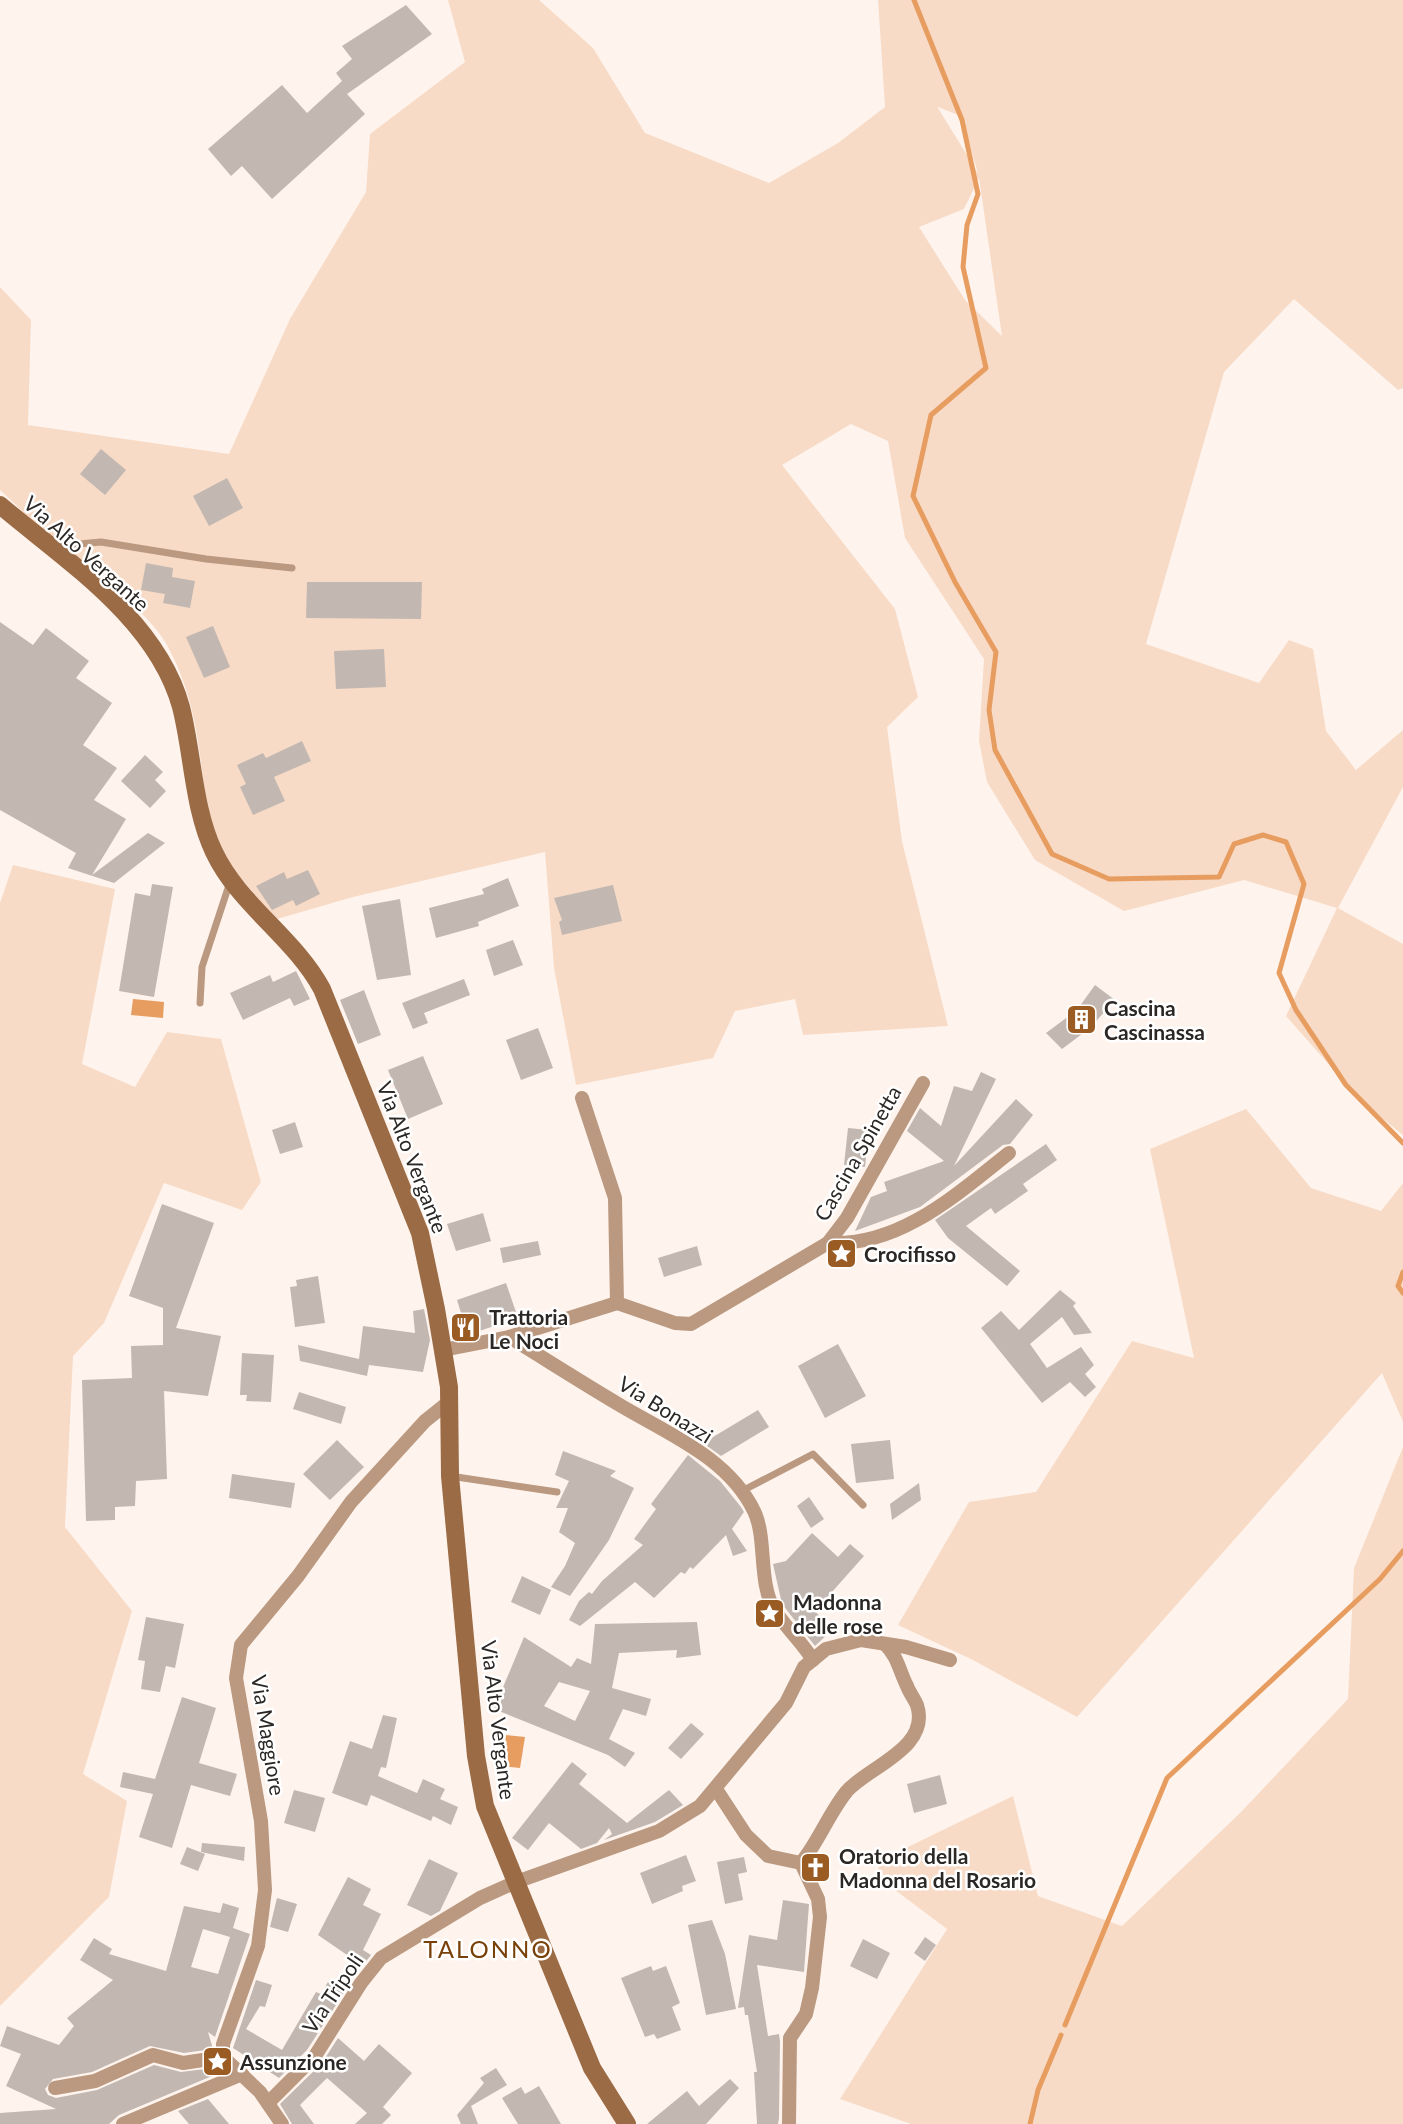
<svg xmlns="http://www.w3.org/2000/svg" width="1403" height="2124" font-family="Lato,sans-serif">
	<style>
		.green { fill: #f7dbc7; fill-rule: evenodd }
		.water { fill: #e79c60 }
		.lines { fill: none; stroke-linecap: round; stroke-linejoin: round }
		.stream { stroke: #e79c60; stroke-width: 5 }
		.building { fill: #c2b8b1; fill-rule: evenodd }
		.service { stroke: #ba9980; stroke-width: 7 }
		.minor { stroke: #ba9980; stroke-width: 14 }
		.secondary { stroke: #9b6b46; stroke-width: 18 }
		.labels { text-anchor: middle; dominant-baseline: central; stroke-width: 5; stroke-linejoin: round; paint-order: stroke }
		.street-label { font-size: 21px; fill: #2b2725; stroke: #fff }
		.poi-label { font-size: 21px; font-weight: bold; fill: #2b2725; stroke: #fff; text-anchor: start }
		.quarter-label { font-size: 24px; letter-spacing: 2px; fill: #794108; stroke: #fff }
	</style>
	<rect width="100%" height="100%" fill="#fff4ed"/>
	<g class="green">
		<path d="M 448,0 L 539,0 L 593,48 L 645,133 L 769,183 L 838,143 L 885,107 L 878,0 L 1403,0 L 1403,388 L 1398,390 L 1294,299 L 1224,372 L 1146,644 L 1259,683 L 1289,640 L 1313,649 L 1326,731 L 1356,770 L 1403,730 L 1403,787 L 1338,908 L 1403,944 L 1403,1135 L 1362,1102 L 1286,1016 L 1337,908 L 1244,880 L 1124,911 L 1035,860 L 987,782 L 979,741 L 984,659 L 905,538 L 888,441 L 851,424 L 782,465 L 895,609 L 918,697 L 887,727 L 902,841 L 948,1026 L 803,1035 L 795,999 L 735,1011 L 713,1058 L 576,1085 L 554,968 L 545,852 L 353,897 L 277,919 C 257,899 235,879 223,854 C 203,815 204,771 196,730 C 191,701 181,670 167,645 C 149,612 96,575 66,551 C 43,533 22,510 0,490 L 0,287 L 31,320 L 28,425 L 229,454 L 290,319 L 366,192 L 370,134 L 465,62 ZM 938,107 L 961,116 L 978,173 L 938,108 ZM 979,178 L 1002,336 L 965,300 L 919,227 L 964,209 Z"/>
		<polygon points="13,865 115,889 82,1064 135,1087 167,1032 221,1039 261,1182 242,1210 164,1183 104,1323 73,1356 65,1527 132,1611 83,1774 127,1801 109,1897 0,2006 0,903"/>
		<polygon points="1246,1109 1311,1188 1381,1211 1403,1183 1403,1422 1382,1373 1077,1717 973,1660 898,1625 969,1502 1036,1492 1132,1341 1194,1358 1150,1149"/>
		<polygon points="1403,1447 1403,2124 911,2124 840,2099 947,1929 875,1875 883,1859 1013,1796 1038,1896 1122,1926 1240,1813 1348,1699 1354,1568"/>
	</g>
	<g class="water">
		<polygon points="133,999 164,1002 163,1018 131,1015"/>
		<polygon points="506,1735 525,1737 520,1768 502,1766"/>
	</g>
	<g class="lines">
		<g class="stream">
			<polyline points="914,0 962,120 978,194 967,225 963,267 986,368 931,415 913,496 955,582 996,652 989,710 995,750 1052,854 1109,879 1219,877 1234,844 1263,835 1286,842 1304,884 1279,973 1296,1010 1346,1085 1403,1143"/>
			<polyline points="1403,1272 1398,1286 1403,1293"/>
			<polyline points="1065,2025 1167,1778 1380,1579 1403,1551"/>
			<polyline points="1030,2124 1038,2090 1061,2035"/>
		</g>
	</g>
	<g class="building">
		<polygon points="406,5 432,34 347,94 365,114 272,199 242,166 231,176 208,149 282,85 307,113 342,81 336,73 352,59 342,46"/>
		<polygon points="101,449 126,470 105,495 80,474"/>
		<polygon points="227,478 243,508 209,526 193,496"/>
		<polygon points="146,563 173,568 172,577 195,581 190,608 163,603 165,594 141,590"/>
		<polygon points="307,582 422,582 421,619 306,618"/>
		<polygon points="0,622 33,645 46,628 89,661 76,678 112,703 83,745 117,768 94,800 126,819 92,875 148,833 165,843 114,883 68,868 76,853 0,810"/>
		<polygon points="213,626 230,667 204,678 186,637"/>
		<polygon points="384,649 386,687 336,689 334,651"/>
		<polygon points="302,741 311,761 274,777 285,801 253,815 240,787 246,784 237,765 263,753 266,758"/>
		<polygon points="145,755 163,772 155,780 166,791 150,808 121,781"/>
		<polygon points="308,870 320,894 296,906 293,900 272,910 256,886 284,872 287,879"/>
		<polygon points="508,878 519,906 478,922 479,926 436,938 429,908 484,894 482,889"/>
		<polygon points="152,884 173,887 154,997 119,991 135,893 150,896"/>
		<polygon points="613,885 622,921 562,935 559,922 562,920 554,898"/>
		<polygon points="400,899 411,975 377,980 362,906"/>
		<polygon points="513,940 523,965 494,976 486,950"/>
		<polygon points="296,971 310,999 294,1006 290,998 243,1020 230,993 270,975 273,982"/>
		<polygon points="464,979 470,995 424,1013 428,1023 413,1029 402,1003"/>
		<polygon points="1095,985 1115,1000 1090,1028 1062,1049 1046,1033 1077,1010"/>
		<polygon points="364,990 381,1035 358,1044 340,1000"/>
		<polygon points="538,1028 553,1068 521,1080 506,1040"/>
		<polygon points="423,1056 443,1104 408,1119 388,1070"/>
		<polygon points="981,1072 996,1079 954,1166 1016,1099 1033,1115 1010,1144 1003,1145 920,1207 855,1231 871,1197 887,1191 884,1182 944,1161 907,1131 920,1108 941,1126 954,1086 972,1091"/>
		<polygon points="295,1122 303,1147 280,1154 272,1130"/>
		<polygon points="848,1128 869,1130 865,1167 844,1165"/>
		<polygon points="1046,1144 1057,1160 1023,1184 1028,1191 995,1214 991,1208 966,1226 1020,1271 1007,1286 948,1238 935,1220"/>
		<polygon points="162,1204 214,1223 176,1328 221,1336 208,1396 164,1391 167,1479 136,1481 135,1506 115,1507 115,1520 86,1521 82,1380 132,1378 131,1346 163,1345 163,1308 129,1296"/>
		<polygon points="483,1213 491,1241 456,1251 447,1224"/>
		<polygon points="538,1241 541,1255 503,1263 500,1248"/>
		<polygon points="697,1246 702,1265 664,1277 658,1258"/>
		<polygon points="318,1276 325,1323 295,1327 290,1287 297,1286 296,1280"/>
		<polygon points="506,1283 518,1318 461,1337 454,1315 461,1313 457,1300"/>
		<polygon points="1060,1290 1076,1303 1073,1306 1092,1333 1074,1335 1062,1317 1030,1344 1047,1368 1081,1347 1094,1365 1085,1374 1096,1387 1085,1397 1070,1382 1042,1403 981,1328 1001,1311 1019,1330"/>
		<polygon points="424,1309 430,1340 423,1372 369,1365 367,1376 300,1361 298,1345 359,1359 363,1326 415,1333 413,1311"/>
		<polygon points="838,1344 866,1396 825,1418 798,1366"/>
		<polygon points="242,1353 274,1355 271,1402 246,1401 247,1395 240,1395"/>
		<polygon points="299,1392 346,1407 341,1424 293,1409"/>
		<polygon points="758,1410 769,1427 721,1456 703,1443"/>
		<polygon points="337,1440 364,1467 330,1500 303,1474"/>
		<polygon points="890,1440 894,1479 856,1483 851,1444"/>
		<polygon points="563,1451 616,1471 610,1476 634,1488 609,1540 570,1596 551,1587 565,1566 575,1543 559,1532 568,1508 556,1508 569,1481 555,1475"/>
		<polygon points="688,1455 720,1481 741,1507 744,1512 732,1529 747,1551 733,1556 726,1535 693,1569 690,1567 685,1574 681,1572 654,1598 635,1582 580,1626 569,1620 579,1601 589,1592 592,1594 602,1581 643,1545 634,1539 656,1509 651,1504"/>
		<polygon points="232,1474 295,1483 291,1508 229,1498"/>
		<polygon points="919,1483 921,1500 892,1520 890,1504"/>
		<polygon points="809,1497 824,1519 811,1528 797,1506"/>
		<polygon points="812,1533 838,1557 850,1544 864,1556 815,1611 832,1630 815,1646 782,1604 773,1564 786,1561"/>
		<polygon points="522,1576 551,1590 540,1615 511,1602"/>
		<polygon points="146,1617 184,1624 175,1668 166,1666 160,1692 141,1689 145,1661 138,1660"/>
		<path d="M 697,1622 L 701,1655 L 676,1658 L 677,1650 L 619,1653 L 612,1688 L 651,1699 L 646,1716 L 623,1709 L 609,1739 L 635,1753 L 625,1767 L 608,1755 L 494,1709 L 524,1637 L 571,1667 L 577,1658 L 591,1664 L 595,1624 ZM 559,1682 L 590,1691 L 575,1721 L 544,1706 Z"/>
		<polygon points="182,1697 216,1708 199,1763 237,1774 230,1796 191,1785 172,1848 139,1837 153,1794 120,1787 123,1772 155,1779"/>
		<polygon points="383,1715 397,1718 386,1768 381,1767 378,1776 417,1793 423,1779 445,1789 440,1799 458,1807 451,1825 433,1816 431,1821 371,1795 367,1806 332,1793 350,1741 372,1749"/>
		<polygon points="691,1723 704,1734 681,1759 668,1748"/>
		<polygon points="572,1762 587,1774 579,1784 627,1823 669,1790 683,1805 655,1822 604,1840 612,1834 609,1828 597,1843 581,1849 549,1823 528,1850 512,1838"/>
		<polygon points="940,1775 947,1804 914,1813 907,1784"/>
		<polygon points="294,1790 325,1798 315,1832 284,1823"/>
		<polygon points="202,1843 245,1847 244,1861 201,1852"/>
		<polygon points="187,1847 205,1854 198,1871 180,1864"/>
		<polygon points="686,1855 696,1881 682,1886 683,1891 652,1904 640,1873"/>
		<polygon points="744,1857 747,1872 738,1874 743,1900 725,1904 717,1862"/>
		<polygon points="429,1859 458,1873 440,1911 431,1916 407,1905"/>
		<polygon points="348,1877 371,1889 363,1905 381,1914 363,1950 371,1955 359,1970 348,1962 350,1957 318,1935"/>
		<polygon points="277,1898 297,1904 288,1932 270,1927"/>
		<polygon points="783,1900 809,1904 804,1972 757,1965 768,2036 779,2034 780,2041 779,2118 778,2124 757,2124 754,2072 757,2072 748,2015 745,2015 744,2007 738,2008 749,1935 777,1940"/>
		<path d="M 223,1903 L 239,1908 L 233,1928 L 250,1934 L 215,2037 L 208,2032 L 213,2049 L 184,2053 L 150,2046 L 92,2072 L 53,2079 L 45,2089 L 48,2095 L 56,2098 L 97,2090 L 154,2065 L 181,2072 L 220,2067 L 224,2071 L 119,2115 L 109,2124 L 0,2124 L 0,2113 L 56,2109 L 6,2086 L 21,2054 L 0,2046 L 7,2026 L 59,2045 L 74,2026 L 67,2018 L 113,1980 L 80,1960 L 94,1938 L 112,1949 L 109,1954 L 166,1971 L 184,1906 L 220,1913 ZM 203,1929 L 230,1937 L 218,1974 L 191,1967 Z"/>
		<polygon points="712,1920 725,1954 736,2009 706,2015 688,1925"/>
		<polygon points="925,1937 936,1945 925,1961 914,1953"/>
		<polygon points="863,1939 890,1953 877,1979 850,1966"/>
		<polygon points="651,1966 653,1971 666,1966 680,2003 672,2007 681,2030 657,2039 654,2034 645,2037 621,1978"/>
		<polygon points="256,1980 272,1985 265,2007 260,2006 246,2029 282,2050 316,1992 321,1994 328,1982 345,1991 307,2050 279,2078 233,2048"/>
		<polygon points="338,2038 364,2061 379,2044 412,2073 383,2107 391,2115 382,2124 355,2124 367,2113 327,2078 300,2105 314,2124 292,2124 280,2104 322,2063"/>
		<polygon points="496,2068 507,2085 471,2106 478,2124 461,2124 457,2115 484,2083 480,2078"/>
		<polygon points="730,2079 739,2088 706,2124 647,2124 687,2091 699,2106"/>
		<polygon points="539,2086 561,2124 518,2124 502,2098 521,2087 525,2094"/>
		<polygon points="208,2099 229,2124 189,2124 178,2111"/>
	</g>
	<g class="lines">
		<g class="service">
			<polyline points="57,546 101,542 206,559 292,568"/>
			<polyline points="200,1003 202,967 230,882"/>
			<polyline points="450,1476 557,1492"/>
			<polyline points="742,1491 813,1454 863,1505"/>
		</g>
		<g class="minor">
			<path d="M 828,1243 C 899,1247 956,1195 1009,1153"/>
			<polyline points="617,1303 675,1323 691,1324 828,1243 847,1218 923,1083"/>
			<path d="M 509,1337 C 545,1359 581,1382 618,1404 C 666,1433 728,1457 754,1511 C 767,1537 758,1582 774,1609 C 785,1627 802,1642 813,1660"/>
			<polyline points="443,1350 509,1337 617,1303 615,1198 582,1098"/>
			<polyline points="716,1789 746,1835 768,1856 801,1863 818,1899 820,1917 812,1988 806,2014 790,2038 789,2124"/>
			<path d="M 801,1863 C 819,1841 829,1813 847,1791 C 868,1767 931,1748 917,1705 C 914,1698 909,1692 907,1686 C 899,1670 898,1657 885,1644"/>
			<polyline points="55,2088 95,2081 153,2055 183,2063 223,2057"/>
			<polyline points="268,2103 315,2056 361,1983 381,1958 480,1898 516,1882 659,1831 700,1806 786,1703 804,1667 826,1649 861,1640 906,1647 950,1660"/>
			<polyline points="123,2124 242,2074"/>
			<polyline points="282,2124 260,2092 223,2057 223,2044 258,1946 265,1890 261,1821 236,1678 241,1645 298,1576 351,1502 425,1421 450,1401"/>
		</g>
		<path class="secondary" d="M 0,505 C 66,561 157,619 181,707 C 193,754 193,808 214,852 C 239,905 294,937 322,989 L 420,1233 L 436,1309 L 449,1387 L 450,1476 L 476,1756 L 485,1806 L 592,2068 L 627,2124"/>
	</g>
	<defs>
		<symbol id="building-square" viewBox="-11 -11 22 22"><rect x="-9" y="-9" width="18" height="18" rx="4" fill="#9b5c24" stroke="#fff"/><path d="M-4-6H4V6H1V3H-1V6H-4ZM-2.5-4.3h1.7v1.8h-1.7ZM.8-4.3h1.7v1.8H.8ZM-2.5-1h1.7V.8h-1.7ZM.8-1h1.7V.8H.8Z" fill="#fff"/></symbol>
		<symbol id="sight-square" viewBox="-11 -11 22 22"><rect x="-9" y="-9" width="18" height="18" rx="4" fill="#9b5c24" stroke="#fff"/><path d="M0-6L1.8-2.2L6-1.7L2.9 1.2L3.7 5.4L0 3.3L-3.7 5.4L-2.9 1.2L-6-1.7L-1.8-2.2Z" fill="#fff"/></symbol>
		<symbol id="restaurant-square" viewBox="-11 -11 22 22"><rect x="-9" y="-9" width="18" height="18" rx="4" fill="#9b5c24" stroke="#fff"/><path d="M-5-6h1v4h1v-4h1v4h1v-4h1v5L-1.5 .5V6h-2V.5L-5-1ZM5-6V6H3V1.5H1.5Q1.5-4 5-6Z" fill="#fff"/></symbol>
		<symbol id="church-square" viewBox="-11 -11 22 22"><rect x="-9" y="-9" width="18" height="18" rx="4" fill="#9b5c24" stroke="#fff"/><path d="M-1.2-6h2.4v3.5h3.3v2.4h-3.3V6h-2.4V-.1h-3.3v-2.4h3.3Z" fill="#fff"/></symbol>
	</defs>
	<g fill-rule="evenodd">
		<use href="#building-square" x="1064" y="1002" width="35" height="35"/>
		<use href="#sight-square" x="824" y="1236" width="35" height="35"/>
		<use href="#restaurant-square" x="448" y="1310" width="35" height="35"/>
		<use href="#sight-square" x="752" y="1596" width="35" height="35"/>
		<use href="#church-square" x="798" y="1850" width="35" height="35"/>
		<use href="#sight-square" x="200" y="2044" width="35" height="35"/>
	</g>
	<g class="labels">
		<g class="street-label">
			<text transform="translate(87 553) rotate(42)">Via Alto Vergante</text>
			<text transform="translate(857 1153) rotate(-60)">Cascina Spinetta</text>
			<text transform="translate(413 1157) rotate(69)">Via Alto Vergante</text>
			<text transform="translate(666 1409) rotate(32)">Via Bonazzi</text>
			<text transform="translate(499 1720) rotate(83)">Via Alto Vergante</text>
			<text transform="translate(269 1735) rotate(81)">Via Maggiore</text>
			<text transform="translate(332 1993) rotate(-56)">Via Tripoli</text>
		</g>
		<g class="poi-label">
			<text x="1104" y="1007">Cascina<tspan x="1104" dy="24">Cascinassa</tspan></text>
			<text x="864" y="1253">Crocifisso</text>
			<text x="489" y="1316">Trattoria<tspan x="489" dy="24">Le Noci</tspan></text>
			<text x="793" y="1601">Madonna<tspan x="793" dy="24">delle rose</tspan></text>
			<text x="839" y="1855">Oratorio della<tspan x="839" dy="24">Madonna del Rosario</tspan></text>
			<text x="240" y="2061">Assunzione</text>
		</g>
		<g class="quarter-label">
			<text x="488" y="1948">TALONNO</text>
		</g>
	</g>
</svg>
